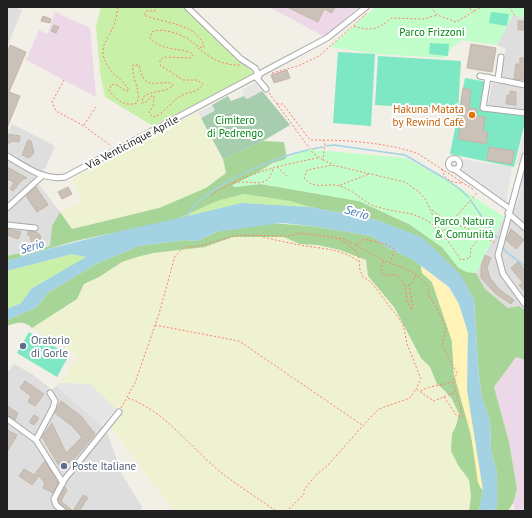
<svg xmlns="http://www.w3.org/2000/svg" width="532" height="518" font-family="'PT Sans',sans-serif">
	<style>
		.residential { fill: #dfdede }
		.industrial { fill: #ecd8e7 }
		.farmland { fill: #eef2d1 }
		.grass { fill: #c9f0a9 }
		.forest { fill: #a7d598 }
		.sand { fill: #fff3b8 }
		.cemetery { fill: #a6cdad }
		.park { fill: #c1fec9 }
		.pitch { fill: #7ee7c3 }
		.parking { fill: #e5e5e5 }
		.water { fill: #a3d2e3 }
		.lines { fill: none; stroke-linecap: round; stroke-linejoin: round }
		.stream { stroke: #a3d2e3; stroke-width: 1.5 }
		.building { fill: #cac1b9; stroke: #c5b6a7 }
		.minor-casing { stroke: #a8a8a8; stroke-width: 7 }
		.path { stroke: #ff806b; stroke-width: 1; stroke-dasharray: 2 2; stroke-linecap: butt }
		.minor { stroke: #fff; stroke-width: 5 }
		.food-dot { fill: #e8710a; stroke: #fff; stroke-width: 1.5 }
		.service-dot { fill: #5c6f8a; stroke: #fff; stroke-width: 1.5 }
		.labels { text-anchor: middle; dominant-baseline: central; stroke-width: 4; stroke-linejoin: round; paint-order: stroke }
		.park-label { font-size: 11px; fill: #028613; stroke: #fff }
		.food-label { font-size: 11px; fill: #c56008; stroke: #fff; text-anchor: end }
		.street-label { font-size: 11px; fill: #212121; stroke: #fff }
		.service-label { font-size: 11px; fill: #4e5e75; stroke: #fff; text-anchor: start }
		.water-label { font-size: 12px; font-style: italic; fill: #4075b2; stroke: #fff }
	</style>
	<rect width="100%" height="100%" fill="#f2efe7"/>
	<g class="residential">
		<polygon points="7,7 14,7 22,10 7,47"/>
		<polygon points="513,15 525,17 525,113 488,105 492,83 498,84 506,49 497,45"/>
		<polygon points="12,124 55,146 45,169 34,178 60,212 52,226 50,246 7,256 7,133"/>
		<polygon points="525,139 525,310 519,306 508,308 485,289 476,273 504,217 519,169"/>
		<polygon points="14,364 32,374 52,390 56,386 102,426 108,435 123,476 142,507 140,511 7,511 7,373"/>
	</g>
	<g class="industrial">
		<polygon points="269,7 358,7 325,37"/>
		<polygon points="55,12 90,28 96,97 26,60 39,30 48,34"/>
		<polygon points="516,357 525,360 525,511 515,511 513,503 517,489 509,442 494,387"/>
	</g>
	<g class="farmland">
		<polygon points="198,112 223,159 226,173 206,188 159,208 72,229 60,212 83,201 72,179"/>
		<polygon points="233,237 284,237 289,240 340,250 366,260 368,276 394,307 421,358 430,367 437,384 452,399 459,413 456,426 452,434 453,457 469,480 471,496 469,511 174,511 110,426 120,413 90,384 59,383 64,378 78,356 32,328 76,300 84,284 99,277 122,262 137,257 153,253 205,247"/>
	</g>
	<g class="grass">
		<polygon points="101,7 185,7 218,41 255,74 153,126 105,97 100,72 96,26"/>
		<polygon points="244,194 290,201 310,207 241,203 175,220 217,201"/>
		<polygon points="72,254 87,257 31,289 21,303 7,309 7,271"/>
	</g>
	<g class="forest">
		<polygon points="263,141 284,142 287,159 273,163 233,187 261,184 359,201 409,224 442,247 459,268 467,272 476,273 485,289 508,308 519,306 525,310 525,360 516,357 494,387 509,442 517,489 513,503 508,511 495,511 497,505 497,473 491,450 490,420 482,398 479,377 474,299 422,238 377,220 310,207 290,201 244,194 217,201 175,220 75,241 7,261 7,256 50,246 52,226 60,212 72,229 159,208 206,188 226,173 223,159"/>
		<path d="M 269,223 L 312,226 L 372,236 L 388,248 L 412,259 L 421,266 L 422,273 L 432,282 L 452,341 L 454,374 L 471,435 L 480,487 L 483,490 L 479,511 L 469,511 L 471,496 L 469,480 L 458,465 L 451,451 L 452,434 L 456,426 L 459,414 L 452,399 L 444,390 L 437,384 L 430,367 L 421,358 L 394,307 L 368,276 L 366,260 L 340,250 L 318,245 L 300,244 L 284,237 L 233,237 L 205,247 L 153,253 L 137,257 L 122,262 L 99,277 L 84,284 L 77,299 L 32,328 C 24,320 16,323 7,326 L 7,320 L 35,308 L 49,292 L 96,264 L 139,246 L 185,240 L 198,241 L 216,232 Z"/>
	</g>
	<polygon class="sand" points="421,266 449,288 459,304 468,333 467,390 483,490 478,483 471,435 454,374 452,341 432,282 422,273"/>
	<polygon class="cemetery" points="262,91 290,125 263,141 223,159 201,118 214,111 212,105 228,96 231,101 244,96 247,99"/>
	<g class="park">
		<polygon points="375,7 525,7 525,17 513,15 497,45 462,40 452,48 445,58 376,54 330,47"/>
		<polygon points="305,149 406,158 451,182 504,217 476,273 467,272 459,268 442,247 409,224 359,201 261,184 236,187 232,185"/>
	</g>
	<g class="pitch">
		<polygon points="491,12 509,14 507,26 489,23"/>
		<polygon points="430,43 449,44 448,56 429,54"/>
		<polygon points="338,52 375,54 371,126 333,123"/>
		<polygon points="378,56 461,61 458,110 375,105"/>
		<polygon points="465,78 488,82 484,106 525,114 525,122 514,167 450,154"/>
		<polygon points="29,332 69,355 57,377 17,353"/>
	</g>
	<g class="parking">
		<polygon points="255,83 262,91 246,99 241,90"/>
		<polygon points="212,105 215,110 201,118 198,112"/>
		<polygon points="525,129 525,149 520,165 516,164"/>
		<polygon points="462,159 512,167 506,203 460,169"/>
		<polygon points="519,186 523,187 517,208 513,206"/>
		<polygon points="59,383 90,384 116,409 102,426 56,386"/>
	</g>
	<path class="water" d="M 241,203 L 310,207 L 377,220 L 423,238 L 460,274 L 474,299 L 479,377 L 482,398 L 490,420 L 491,450 L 497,473 L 497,505 L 495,511 L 479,511 L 483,490 L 467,390 L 468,333 L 459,304 L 449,287 L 412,259 L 388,248 L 372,236 L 312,226 L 282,223 L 216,232 L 198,241 L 185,240 L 139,246 L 96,264 L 49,292 L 35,308 L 7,320 L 7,309 L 21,303 L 31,289 L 86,257 L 72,254 L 7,271 L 7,261 C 84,237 163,223 241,203 Z"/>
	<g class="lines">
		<g class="stream">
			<polyline points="326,146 334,145 405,155 444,178 461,190 469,198"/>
			<polyline points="312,149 323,147"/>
			<polyline points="471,201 497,238"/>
			<path d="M 185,218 C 189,212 194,206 199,201 C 227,178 272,158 308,150"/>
			<polyline points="503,248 506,252 525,266"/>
		</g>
	</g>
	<g class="building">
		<polygon points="287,7 335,7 332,13 324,9 318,22"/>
		<polygon points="43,16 51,19 50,23 41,21"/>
		<rect x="518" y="21" width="7" height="9"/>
		<polygon points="54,25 59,27 56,33 51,31"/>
		<polygon points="471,44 496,48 492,72 467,68"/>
		<polygon points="10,45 26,52 9,92 20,96 7,128 7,53"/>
		<polygon points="520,58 525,58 525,80 514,79 516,64 520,64"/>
		<polygon points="287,70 290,78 274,83 271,75"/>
		<polygon points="463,88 471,90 469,108 477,109 476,116 485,117 483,131 488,132 486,144 458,139 461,124 458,124"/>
		<polygon points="510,91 516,92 516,105 506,104 507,95 510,96"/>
		<polygon points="7,134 20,136 19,142 13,141 7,144"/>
		<polygon points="28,140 31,141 34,153 29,158 22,155"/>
		<polygon points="489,147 514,151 512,164 487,160"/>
		<polygon points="7,167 27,178 22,180 13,191 10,189 14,182 7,179"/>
		<polygon points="36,187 48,205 37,212 26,196"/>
		<polygon points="68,187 72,194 62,199 58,192"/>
		<polygon points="7,229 21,232 18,239 7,235"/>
		<polygon points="511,229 524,240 516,249 506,240"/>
		<polygon points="28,231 36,232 40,235 41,239 31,242 30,235 28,236"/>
		<polygon points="485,255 491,258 487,267 490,278 500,290 514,300 511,304 496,294 481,278 481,266"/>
		<polygon points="518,262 525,270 525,292 519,285 523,283 511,268"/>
		<polygon points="25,381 44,394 35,406 28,402 31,396 20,388"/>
		<polygon points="61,401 81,416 95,434 75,458 61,469 42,437 52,423 66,453 82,437 72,426 55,413"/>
		<polygon points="7,406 18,413 15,420 7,415"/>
		<polygon points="34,415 39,418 34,425 29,422"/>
		<polygon points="7,430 17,435 7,452"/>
		<polygon points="45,461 58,483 53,493 43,488 45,483 39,476 32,485 19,476 24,469 34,475"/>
		<polygon points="65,487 67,490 61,501 73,511 83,495 88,498 79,511 67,511 59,503 58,499"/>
	</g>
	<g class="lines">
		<defs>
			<g id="minor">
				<polyline points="187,7 241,59 255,68 259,76"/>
				<polyline points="480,76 525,85"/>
				<polyline points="256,77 266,89"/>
				<polyline points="488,77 483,108 525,113"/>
				<polyline points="498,79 501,57"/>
				<path d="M 7,156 C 25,166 43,181 65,177 L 327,38 L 366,7"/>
				<polyline points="525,156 498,255 503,274 525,304"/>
				<circle cx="454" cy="164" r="5.5"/>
				<polyline points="454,169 510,209"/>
				<polyline points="7,208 42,176"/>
				<polyline points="508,213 525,228"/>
				<polyline points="7,225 35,228"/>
				<polyline points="7,419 36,440 63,483"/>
				<polyline points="36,440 53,408 55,401 50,393"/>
				<polyline points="63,511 56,505 54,499 64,480 119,412"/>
			</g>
		</defs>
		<use href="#minor" class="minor-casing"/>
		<g class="path">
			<path d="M 118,7 C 117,13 116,19 114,25 C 108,41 97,46 107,65 C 113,76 122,78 129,90 L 126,91 L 115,84 L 111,85 L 109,91 C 117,100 124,107 137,103 C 142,90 131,79 133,65 L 139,65 C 144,91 153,81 171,83 L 173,86 C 165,93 152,90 143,97 L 142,103 L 145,103 L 151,96 L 154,96 L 153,106 L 149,113 L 153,117 C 163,115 170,103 179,97 C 188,91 197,94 203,84 L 197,80 L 183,80 L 160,65 L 160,60 L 164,57 L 191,58 L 193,55 L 190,52 C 176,48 160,50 150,38 L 152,32 C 161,27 179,34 187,38 C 193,42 196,47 203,48 L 204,45 C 193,22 165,24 144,15 L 146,11 L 155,11 L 156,7"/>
			<polyline points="431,7 437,15 456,22 481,7"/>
			<polyline points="466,7 475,11"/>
			<polyline points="509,7 516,17"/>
			<path d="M 354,26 C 369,32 380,29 391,18 L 424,19 L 437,15"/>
			<path d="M 198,48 C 209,58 225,66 240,65"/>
			<polyline points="272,73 298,66 319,56 367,13"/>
			<polyline points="64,80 52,102 56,111 84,126 111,146"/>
			<polyline points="269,93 313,153 323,160"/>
			<path d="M 277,104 L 283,104 L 310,140 C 346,140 382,142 417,153 L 474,190"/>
			<polyline points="84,125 96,107"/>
			<polyline points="323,140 325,143 323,160 332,164"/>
			<polyline points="277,167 287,176"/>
			<path d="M 442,169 C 444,180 452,183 463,183"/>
			<path d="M 234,183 C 250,179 268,191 273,169"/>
			<polyline points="340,185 369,174"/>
			<path d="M 211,195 C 243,174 280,165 318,158"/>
			<polyline points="432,210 450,223 477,193"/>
			<path d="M 480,235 L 480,238 L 471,248 L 470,258 L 461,260 C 447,240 437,221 411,214 C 398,211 384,210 372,205 C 361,200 352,189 340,186 C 327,182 315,191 304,178 L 307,170 L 332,165 L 405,182 L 419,192 L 426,200 L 439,229 L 444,231 L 450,223 C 463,225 484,237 496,243"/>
			<path d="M 263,237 C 276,240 288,243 300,245 C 321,249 342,248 359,262"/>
			<polyline points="338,238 355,250 359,258 360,270 363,277 371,282 403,324 407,344 421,379 416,389"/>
			<polyline points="356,245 364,239 385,244 395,249 390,263"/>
			<path d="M 383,261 L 381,271 L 383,275 L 397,275 C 410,286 403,299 412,310 L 413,308 L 409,285 L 413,282 L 416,275"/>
			<polyline points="155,325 239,341 362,425"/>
			<path d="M 421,391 C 428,386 443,385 452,382"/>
			<polyline points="444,397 457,416 463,416 456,393"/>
			<path d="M 128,398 C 167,412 192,450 223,474 C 240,487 259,499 276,511"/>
			<polyline points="121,408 135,383 159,314 175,256 184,247 200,246 237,235 288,236 301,233 344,239 383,260 415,273 429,288 428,294 440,314 446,329 442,346 457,373 453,382 455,392 434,401 416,389 410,398 379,409 369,419 328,465 316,475 304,490 304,494 287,511"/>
		</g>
		<use href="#minor" class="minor"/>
	</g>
	<circle class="food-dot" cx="472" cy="115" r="4"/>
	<g class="service-dot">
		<circle cx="23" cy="346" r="4"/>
		<circle cx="64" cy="466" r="4"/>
	</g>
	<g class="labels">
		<g class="park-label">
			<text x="432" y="32">Parco Frizzoni</text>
			<text x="235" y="120">Cimitero<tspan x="235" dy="13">di Pedrengo</tspan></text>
			<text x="464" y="221">Parco Natura<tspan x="464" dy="13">&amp; Comuniità</tspan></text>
		</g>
		<g class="food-label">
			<text x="464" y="109">Hakuna Matata<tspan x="464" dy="13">by Rewind Cafè</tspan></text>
		</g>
		<g class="street-label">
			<text transform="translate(132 142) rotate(-28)">Via Venticinque Aprile</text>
		</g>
		<g class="service-label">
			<text x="31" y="340">Oratorio<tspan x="31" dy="13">di Gorle</tspan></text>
			<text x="72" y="466">Poste Italiane</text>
		</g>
		<g class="water-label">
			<text transform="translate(357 212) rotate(16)">Serio</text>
			<text transform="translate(32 246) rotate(-16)">Serio</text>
		</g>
	</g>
	<rect width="532" height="518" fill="none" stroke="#212121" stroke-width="16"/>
</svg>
